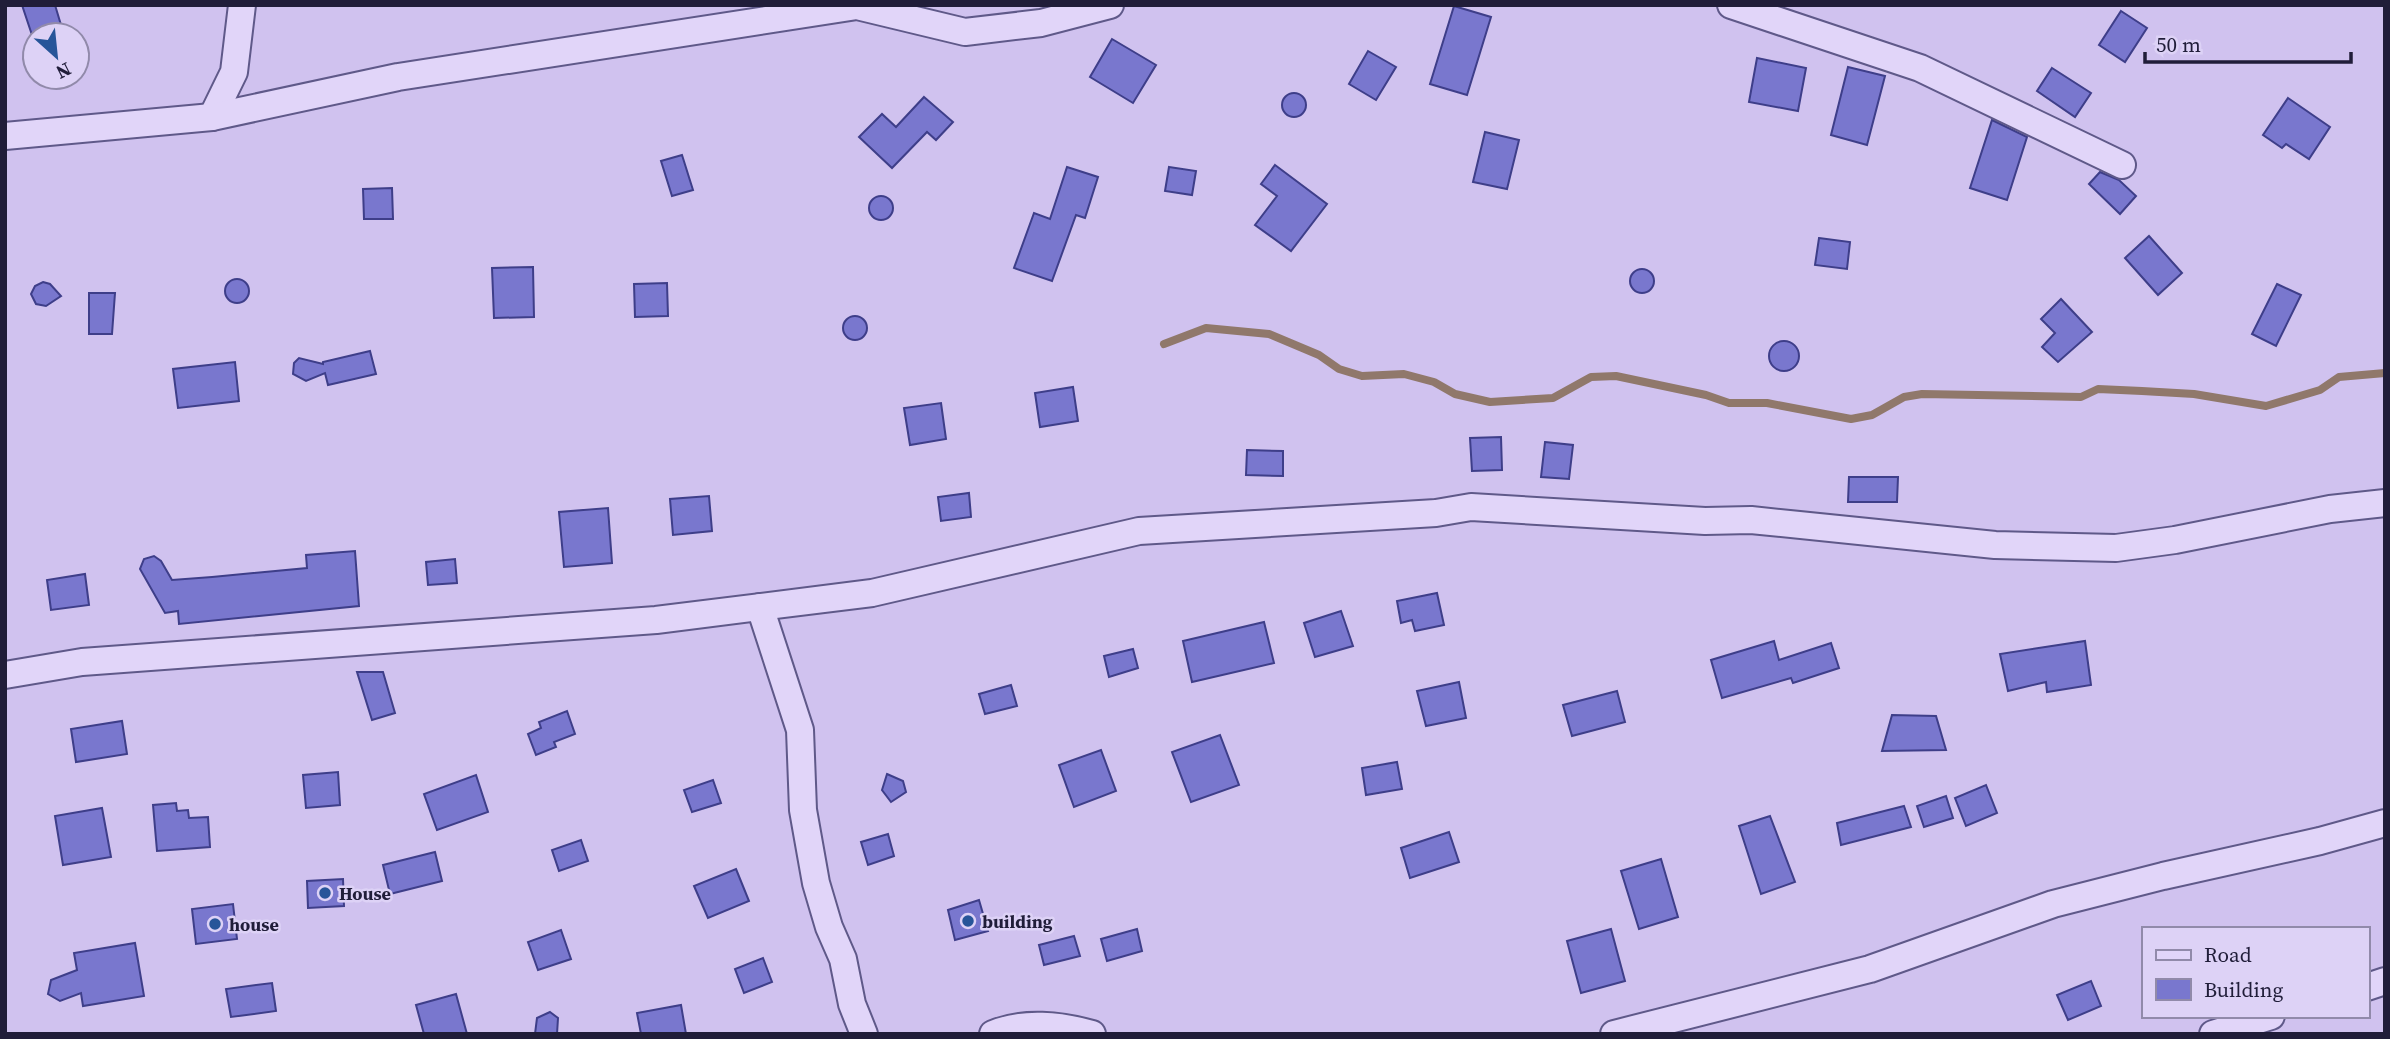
<svg xmlns="http://www.w3.org/2000/svg" width="2390" height="1039" font-family="'Source Serif 4',serif">
	<style>
		.lines { fill: none; stroke-linecap: round; stroke-linejoin: round }
		.stream { stroke: #90786b; stroke-width: 8 }
		.building { fill: #7977ce; stroke: #3e3e89; stroke-width: 2 }
		.minor-casing { stroke: #5f5989; stroke-width: 30 }
		.minor { stroke: #e1d5f9; stroke-width: 26 }
		.poi-dot { fill: #275599; stroke: #ddd2f6; stroke-width: 2.5 }
		.labels { text-anchor: middle; dominant-baseline: central; stroke-width: 5; stroke-linejoin: round; paint-order: stroke }
		.poi-label { font-size: 18px; font-weight: bold; fill: #201d39; stroke: #ddd2f6; text-anchor: start }
	</style>
	<rect width="100%" height="100%" fill="#d0c2ef"/>
	<g class="lines">
		<polyline class="stream" points="1164,344 1206,328 1269,334 1319,355 1339,369 1362,376 1404,374 1434,382 1455,394 1490,402 1553,398 1591,377 1616,376 1706,395 1729,403 1767,403 1851,419 1872,415 1904,397 1922,394 2081,397 2098,389 2142,391 2194,394 2266,406 2320,390 2339,377 2385,373"/>
	</g>
	<g class="building">
		<polygon points="22,5 55,5 64,35 35,35 33,38"/>
		<polygon points="1454,6 1491,17 1467,95 1430,84"/>
		<polygon points="2121,11 2147,28 2125,62 2099,45"/>
		<polygon points="1112,39 1156,65 1133,103 1090,77"/>
		<polygon points="1368,51 1396,67 1376,100 1349,84"/>
		<polygon points="1757,58 1806,68 1798,111 1749,102"/>
		<polygon points="1848,67 1885,76 1867,145 1831,135"/>
		<polygon points="2052,68 2091,93 2075,117 2037,91"/>
		<circle cx="1294" cy="105" r="12"/>
		<polygon points="924,97 953,122 936,140 927,132 892,168 859,137 882,114 896,127"/>
		<polygon points="2288,98 2330,127 2309,159 2286,144 2282,148 2263,135"/>
		<polygon points="1992,120 2027,137 2007,200 1970,188"/>
		<polygon points="1485,132 1519,140 1507,189 1473,182"/>
		<polygon points="682,155 693,190 672,196 661,161"/>
		<polygon points="1275,165 1327,204 1291,251 1255,225 1277,196 1261,184"/>
		<polygon points="1067,167 1098,177 1085,218 1076,215 1052,281 1014,268 1034,213 1050,219"/>
		<polygon points="1169,167 1196,171 1192,195 1165,191"/>
		<polygon points="2100,172 2119,180 2136,196 2120,214 2089,184"/>
		<polygon points="392,188 393,219 364,219 363,189"/>
		<circle cx="881" cy="208" r="12"/>
		<polygon points="2149,236 2182,273 2158,295 2125,258"/>
		<polygon points="1819,238 1850,242 1847,269 1815,265"/>
		<polygon points="533,267 534,317 494,318 492,268"/>
		<circle cx="1642" cy="281" r="12"/>
		<circle cx="237" cy="291" r="12"/>
		<polygon points="43,282 50,284 61,296 46,306 36,304 31,294 35,286"/>
		<polygon points="667,283 668,316 635,317 634,284"/>
		<polygon points="2277,284 2301,295 2276,346 2252,334"/>
		<polygon points="89,293 115,293 112,334 89,334"/>
		<polygon points="2061,299 2092,332 2058,362 2042,347 2055,333 2041,319"/>
		<circle cx="855" cy="328" r="12"/>
		<circle cx="1784" cy="356" r="15"/>
		<polygon points="370,351 376,374 328,385 325,373 306,381 293,374 294,363 299,358 323,364 323,362"/>
		<polygon points="235,362 239,401 178,408 173,369"/>
		<polygon points="1073,387 1078,421 1040,427 1035,393"/>
		<polygon points="941,403 946,439 910,445 904,408"/>
		<polygon points="1501,437 1502,470 1472,471 1470,438"/>
		<polygon points="1545,442 1573,445 1569,479 1541,477"/>
		<polygon points="1247,450 1283,451 1283,476 1246,475"/>
		<polygon points="1849,477 1898,477 1897,502 1848,502"/>
		<polygon points="969,493 971,517 941,521 938,497"/>
		<polygon points="709,496 712,531 673,535 670,499"/>
		<polygon points="608,508 612,563 564,567 559,512"/>
		<polygon points="355,551 359,606 179,624 178,611 165,613 140,569 144,559 154,556 161,561 172,580 212,577 307,568 306,555"/>
		<polygon points="455,559 457,583 428,585 426,562"/>
		<polygon points="85,574 89,605 51,610 47,580"/>
		<polygon points="1437,593 1444,625 1415,631 1412,620 1401,623 1397,601"/>
		<polygon points="1341,611 1353,646 1315,657 1304,623"/>
		<polygon points="1264,622 1274,663 1192,682 1183,641"/>
		<polygon points="1774,641 1779,660 1831,643 1839,668 1793,683 1791,678 1722,698 1711,660"/>
		<polygon points="2085,641 2091,685 2047,692 2046,682 2008,691 2000,654"/>
		<polygon points="1133,649 1138,668 1109,677 1104,656"/>
		<polygon points="357,672 383,672 395,713 372,720"/>
		<polygon points="1459,682 1466,718 1426,726 1417,691"/>
		<polygon points="1011,685 1017,706 985,714 979,694"/>
		<polygon points="1617,691 1625,722 1572,736 1563,705"/>
		<polygon points="567,711 575,734 554,742 556,747 536,755 528,734 541,728 539,722"/>
		<polygon points="1892,715 1936,716 1946,750 1882,751"/>
		<polygon points="122,721 127,754 76,762 71,729"/>
		<polygon points="1220,735 1239,785 1191,802 1172,752"/>
		<polygon points="1101,750 1116,791 1074,807 1059,765"/>
		<polygon points="1397,762 1402,789 1366,795 1362,768"/>
		<polygon points="338,772 340,805 306,808 303,775"/>
		<polygon points="887,774 903,781 906,792 891,802 882,790"/>
		<polygon points="476,775 488,812 437,830 424,794"/>
		<polygon points="713,780 721,803 692,812 684,790"/>
		<polygon points="1986,785 1997,813 1966,826 1955,798"/>
		<polygon points="1946,796 1953,818 1924,827 1917,806"/>
		<polygon points="176,803 177,811 188,810 189,818 208,817 210,847 157,851 153,805"/>
		<polygon points="1904,806 1911,827 1841,845 1837,823"/>
		<polygon points="102,808 111,857 63,865 55,816"/>
		<polygon points="1770,816 1795,882 1761,894 1739,826"/>
		<polygon points="1449,832 1459,862 1410,878 1401,848"/>
		<polygon points="888,834 894,856 868,865 861,842"/>
		<polygon points="581,840 588,861 559,871 552,850"/>
		<polygon points="435,852 442,881 390,894 383,865"/>
		<polygon points="1661,859 1678,917 1639,929 1621,871"/>
		<polygon points="736,869 749,901 708,918 694,886"/>
		<polygon points="343,879 344,906 308,908 307,881"/>
		<polygon points="979,900 988,931 955,940 948,910"/>
		<polygon points="233,904 237,939 196,944 192,909"/>
		<polygon points="1137,929 1142,951 1107,961 1101,939"/>
		<polygon points="1611,929 1625,981 1581,993 1567,941"/>
		<polygon points="561,930 571,959 538,970 528,942"/>
		<polygon points="1074,936 1080,956 1044,965 1039,945"/>
		<polygon points="135,943 144,996 83,1006 81,993 60,1001 48,994 51,980 77,970 74,953"/>
		<polygon points="763,958 772,982 744,993 735,969"/>
		<polygon points="2091,981 2101,1006 2068,1020 2057,995"/>
		<polygon points="272,983 276,1011 231,1017 226,989"/>
		<polygon points="456,994 467,1034 424,1034 416,1005"/>
		<polygon points="681,1005 686,1034 641,1034 637,1013"/>
		<polygon points="550,1012 558,1018 557,1034 535,1034 537,1018"/>
	</g>
	<g class="lines">
		<defs>
			<g id="minor">
				<polyline points="1731,5 1920,68 2122,165"/>
				<polyline points="212,117 234,72 242,5"/>
				<polyline points="5,136 212,117 398,77 857,6 965,32 1041,23 1110,5"/>
				<polyline points="760,607 800,730 803,810 816,883 829,927 843,959 852,1004 864,1034"/>
				<polyline points="5,675 82,662 656,620 872,593 1139,531 1436,513 1471,507 1705,521 1751,520 1995,545 2116,548 2175,540 2330,509 2385,503"/>
				<polyline points="2367,987 2385,981"/>
				<path d="M 993,1034 C 1023,1021 1061,1025 1092,1034"/>
				<polyline points="1614,1034 1870,969 2053,904 2163,876 2320,841 2385,823"/>
				<polyline points="2213,1034 2271,1016"/>
			</g>
		</defs>
		<use href="#minor" class="minor-casing"/>
		<use href="#minor" class="minor"/>
	</g>
	<g class="poi-dot">
		<circle cx="325" cy="893" r="7"/>
		<circle cx="968" cy="921" r="7"/>
		<circle cx="215" cy="924" r="7"/>
	</g>
	<g class="labels">
		<g class="poi-label">
			<text x="339" y="893">House</text>
			<text x="982" y="921">building</text>
			<text x="229" y="924">house</text>
		</g>
	</g>
	<rect width="2390" height="1039" fill="none" stroke="#201d39" stroke-width="14"/>
	<rect x="2142" y="927" width="228" height="91" fill="#ddd2f6" stroke="#918aaa" stroke-width="2"/>
	<rect x="2156" y="950" width="35" height="10" fill="#e1d5f9" stroke="#918aaa" stroke-width="2"/>
	<text x="2204" y="962" font-size="21" fill="#201d39">Road</text>
	<rect x="2156" y="979" width="35" height="21" fill="#7977ce" stroke="#918aaa" stroke-width="2"/>
	<text x="2204" y="997" font-size="21" fill="#201d39">Building</text>
	<g transform="translate(56 56) rotate(153)"><circle r="33" fill="#ddd2f6" stroke="#918aaa" stroke-width="2"/>
	<path d="M0-5L12 26L0 18L-12 26Z" fill="#275599"/>
	<text y="-10" font-size="19" font-weight="bold" text-anchor="middle" fill="#201d39">N</text>
	</g>
	<path d="M2145 52v10h206v-10" fill="none" stroke="#201d39" stroke-width="3.5"/>
	<text x="2156" y="52" font-size="21" fill="#201d39" stroke="#ddd2f6" stroke-width="5" paint-order="stroke">50 m</text>
</svg>
